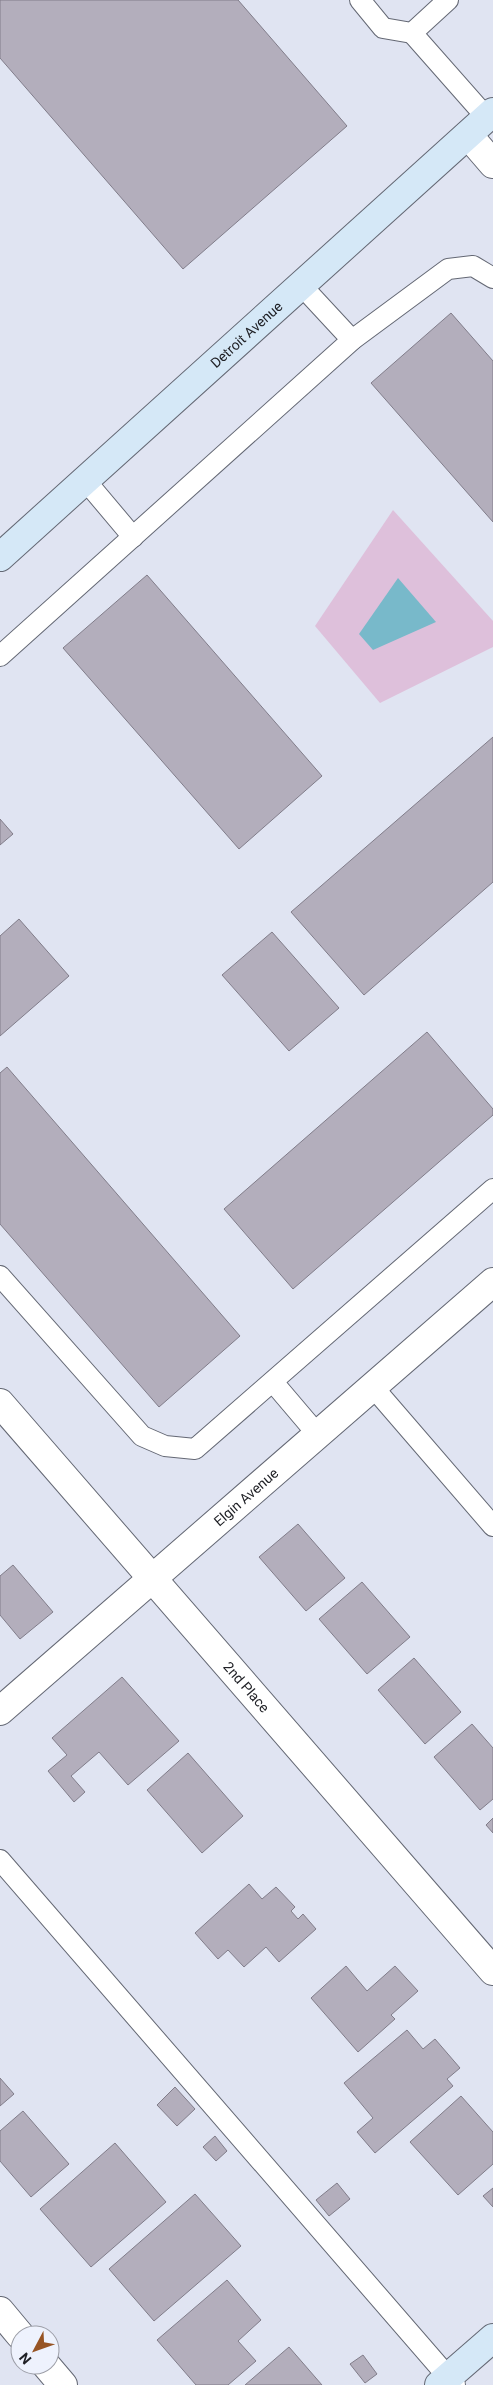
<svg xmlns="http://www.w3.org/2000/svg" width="493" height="2385" font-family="Roboto,sans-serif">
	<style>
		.green { fill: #dec0db }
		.water { fill: #78b9ca }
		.building { fill: #b3aebc; stroke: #817d8a }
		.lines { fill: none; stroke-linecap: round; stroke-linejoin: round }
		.lane-casing { stroke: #646874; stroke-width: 22 }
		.street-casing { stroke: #646874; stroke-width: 30 }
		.secondary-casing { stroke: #646874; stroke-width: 30 }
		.lane { stroke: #fff; stroke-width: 20 }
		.street { stroke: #fff; stroke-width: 28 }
		.secondary { stroke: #d5e8f7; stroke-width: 28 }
		.labels { text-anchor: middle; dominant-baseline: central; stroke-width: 4; stroke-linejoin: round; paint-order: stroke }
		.street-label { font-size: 14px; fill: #202126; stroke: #eef2fd }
	</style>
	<rect width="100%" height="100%" fill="#e0e4f2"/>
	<polygon class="green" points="393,510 493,621 493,647 380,703 315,626"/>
	<polygon class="water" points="398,578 436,622 373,650 359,634"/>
	<g class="building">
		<polygon points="0,0 238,0 347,126 183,269 0,58"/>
		<polygon points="451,313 493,361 493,522 371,383"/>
		<polygon points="147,575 322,776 239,849 63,648"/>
		<polygon points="493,737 493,882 364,995 291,912"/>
		<polygon points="0,819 13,834 0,845"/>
		<polygon points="19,919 69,976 0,1036 0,936"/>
		<polygon points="272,932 339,1008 289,1051 222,975"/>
		<polygon points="427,1032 493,1109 493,1115 293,1289 224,1209"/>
		<polygon points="7,1067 240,1336 159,1407 0,1224 0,1073"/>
		<polygon points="298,1524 345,1578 306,1611 259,1557"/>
		<polygon points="13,1565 53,1612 20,1639 0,1615 0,1576"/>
		<polygon points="362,1582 410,1637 367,1674 319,1619"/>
		<polygon points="414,1658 461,1712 425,1744 378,1690"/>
		<polygon points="122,1677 179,1741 128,1785 99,1752 71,1776 85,1792 74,1802 48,1771 67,1755 52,1738"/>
		<polygon points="472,1724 493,1748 493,1799 480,1810 434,1757"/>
		<polygon points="188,1753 243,1816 202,1853 147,1790"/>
		<polygon points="493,1818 493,1833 486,1825"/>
		<polygon points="249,1884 262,1899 276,1887 295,1907 291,1911 298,1919 303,1914 316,1929 279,1962 266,1947 244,1967 228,1950 218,1959 195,1933"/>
		<polygon points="346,1966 367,1991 395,1966 418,1991 391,2015 395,2019 358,2052 311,1998"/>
		<polygon points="407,2030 423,2049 435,2039 460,2068 447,2079 453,2086 375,2153 357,2132 373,2118 344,2083"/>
		<polygon points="0,2078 14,2094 0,2106"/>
		<polygon points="175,2087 195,2109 177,2126 157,2105"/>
		<polygon points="461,2096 493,2132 493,2164 458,2195 410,2142"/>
		<polygon points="23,2111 69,2164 31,2197 0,2161 0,2131"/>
		<polygon points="215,2136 227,2151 216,2161 203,2147"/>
		<polygon points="115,2143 166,2202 91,2267 40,2209"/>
		<polygon points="337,2183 350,2199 329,2216 316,2200"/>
		<polygon points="493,2188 493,2207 483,2196"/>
		<polygon points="195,2194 241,2246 154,2321 109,2269"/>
		<polygon points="227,2280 261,2320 238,2341 256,2361 228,2385 196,2385 157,2340"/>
		<polygon points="289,2347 322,2385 245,2385"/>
		<polygon points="363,2355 377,2374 365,2383 350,2364"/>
	</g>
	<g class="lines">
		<defs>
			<g id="lane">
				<polyline points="360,0 383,28 412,33 448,0"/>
				<polyline points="412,33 487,118"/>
				<polyline points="301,285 352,340"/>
				<polyline points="85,480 133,537"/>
				<polyline points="0,656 352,340 448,269 473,266 493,278"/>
				<polyline points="0,1276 142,1436 165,1446 195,1449 493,1189"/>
				<polyline points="273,1382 318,1435"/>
				<polyline points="373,1387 493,1526"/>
				<polyline points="0,1860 455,2385"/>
			</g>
			<g id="street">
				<polyline points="468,135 493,164"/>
				<path id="s1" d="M 0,1403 L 493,1971"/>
				<path id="s2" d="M 0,1711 L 493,1282"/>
				<polyline points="0,2311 20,2335"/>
				<polyline points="46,2365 63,2385"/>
			</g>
			<g id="secondary">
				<path id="s3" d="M 0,557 L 493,112"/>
				<polyline points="439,2385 493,2338"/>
			</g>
		</defs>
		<use href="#lane" class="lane-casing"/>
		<use href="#street" class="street-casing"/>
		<use href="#secondary" class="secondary-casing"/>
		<use href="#lane" class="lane"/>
		<use href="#street" class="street"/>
		<use href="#secondary" class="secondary"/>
	</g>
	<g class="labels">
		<g class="street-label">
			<text stroke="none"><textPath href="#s3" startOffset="332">Detroit Avenue</textPath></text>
			<text stroke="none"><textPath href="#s2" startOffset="326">Elgin Avenue</textPath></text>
			<text stroke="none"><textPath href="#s1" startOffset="376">2nd Place</textPath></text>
		</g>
	</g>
	<g transform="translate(35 2350) rotate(229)"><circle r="24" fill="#eef2fd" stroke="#9c9ea7"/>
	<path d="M0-4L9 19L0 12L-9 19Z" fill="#975424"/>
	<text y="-8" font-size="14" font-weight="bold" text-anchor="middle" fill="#202126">N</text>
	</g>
</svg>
